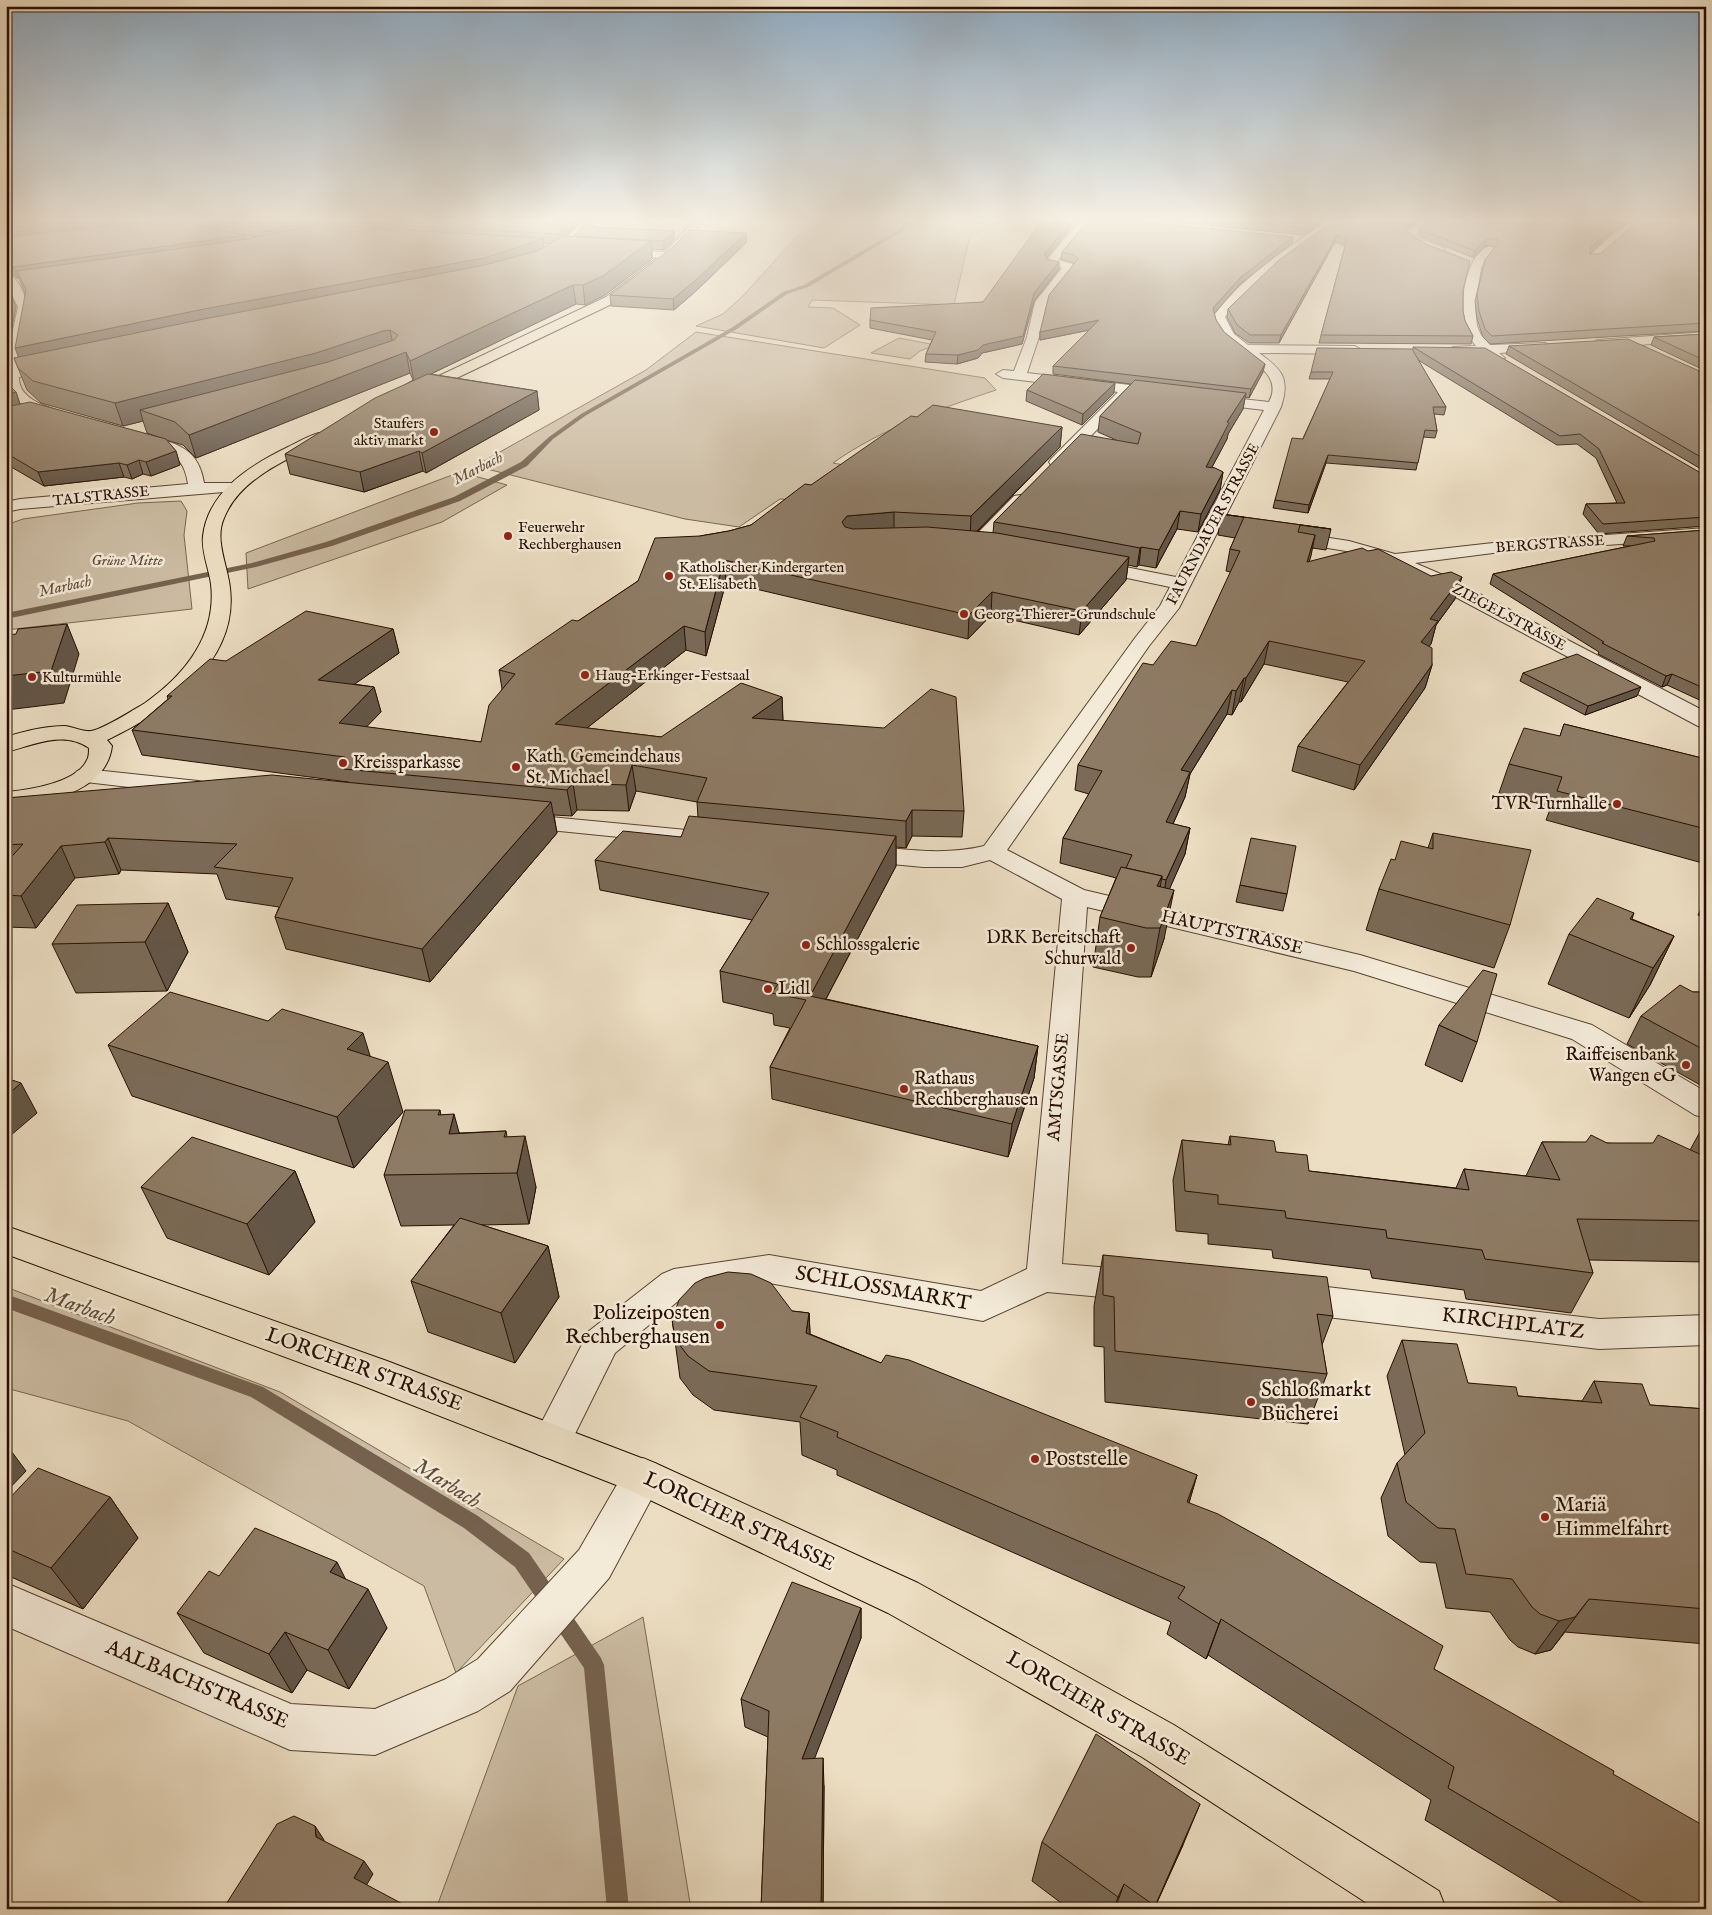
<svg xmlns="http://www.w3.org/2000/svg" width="1712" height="1915" font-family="'IM FELL English',serif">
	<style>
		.green { fill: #cbbba2; stroke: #7a6551 }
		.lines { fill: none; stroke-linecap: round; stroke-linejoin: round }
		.stream { fill: #75614d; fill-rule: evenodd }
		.minor-casing { stroke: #594331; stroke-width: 2 }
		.major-casing { stroke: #280f00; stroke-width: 2 }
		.minor { fill: #f3ead8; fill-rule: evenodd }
		.major { fill: #ecdec3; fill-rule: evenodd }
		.wall { fill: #7a6a57; stroke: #280f00; fill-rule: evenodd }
		.shaded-wall { fill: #635647; stroke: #280f00 }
		.building { fill: #8e7b65; stroke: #280f00 }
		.poi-dot { fill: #8f2418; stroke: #f3ead8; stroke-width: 2 }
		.labels { text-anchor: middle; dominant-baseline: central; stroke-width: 5; stroke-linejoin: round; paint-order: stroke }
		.far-poi-label { font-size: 15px; fill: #280f00; stroke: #f3ead8; text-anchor: start }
		.far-street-label { font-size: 15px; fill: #280f00; stroke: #f3ead8 }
		.far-park-label { font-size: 15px; font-style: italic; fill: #614b39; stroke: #f3ead8 }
		.far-water-label { font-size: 16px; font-style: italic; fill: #624d3a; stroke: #f3ead8 }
		.poi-label { font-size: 18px; fill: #280f00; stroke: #f3ead8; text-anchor: start }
		.street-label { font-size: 18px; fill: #280f00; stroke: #f3ead8 }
		.near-street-label { font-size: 21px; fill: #280f00; stroke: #f3ead8 }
		.near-poi-label { font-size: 21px; fill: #280f00; stroke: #f3ead8; text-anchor: start }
		.near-water-label { font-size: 22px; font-style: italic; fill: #624d3a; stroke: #f3ead8 }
	</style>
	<rect width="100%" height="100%" fill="#ecdec3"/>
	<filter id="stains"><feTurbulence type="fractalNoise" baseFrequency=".004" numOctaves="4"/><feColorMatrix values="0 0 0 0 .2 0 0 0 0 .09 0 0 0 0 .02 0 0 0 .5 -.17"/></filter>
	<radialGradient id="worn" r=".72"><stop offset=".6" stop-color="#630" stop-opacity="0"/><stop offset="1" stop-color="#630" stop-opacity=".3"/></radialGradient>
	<g class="green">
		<polygon points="810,222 999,222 970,236 954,305 812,300 808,307 833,308 860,325 824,348 696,326 723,314 742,297"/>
		<path d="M 696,332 L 985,378 L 996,390 C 940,409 882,428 833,463 L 918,479 L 881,506 L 780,499 L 739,527 L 685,519 L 475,466 L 646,370 Z"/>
		<polygon points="899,338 936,345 920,351 910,359 871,353"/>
		<polygon points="460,472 507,485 442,522 248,589 246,553"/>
		<polygon points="181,501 187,511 184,535 192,609 6,630 6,525 23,519 138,503"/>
		<polygon points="6,1287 280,1392 564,1559 456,1673 424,1586 128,1421 6,1388"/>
		<polygon points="643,1617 691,1909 436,1909 518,1686"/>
	</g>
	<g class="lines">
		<g class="stream">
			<polygon points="905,222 909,222 903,231 808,287 787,294 737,329 585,416 553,439 527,466 460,501 332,546 256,567 6,619 6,613 252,563 326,542 454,497 521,462 549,437 581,414 733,327 783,292 804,285 899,229"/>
			<polygon points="6,1294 263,1387 478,1516 529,1553 601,1658 604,1665 629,1909 607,1909 584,1668 515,1567 464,1528 251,1397 6,1308"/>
		</g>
		<defs>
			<g id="minor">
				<polygon points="1079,222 1090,222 1058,260 1073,264 1075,266 1047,302 1039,337 1027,373 1164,389 1169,390 1171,393 1169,396 1164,397 1132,393 1063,465 1051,465 1049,462 1051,459 1118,392 1003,378 996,374 1003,370 1014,371 1027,337 1035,302 1062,268 1047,264 1045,262"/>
				<polygon points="1220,222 1232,222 1218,232 1210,232 1209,230"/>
				<path d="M 1325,222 L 1337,222 L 1277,266 L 1230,310 L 1225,317 L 1234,334 L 1248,345 L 1355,346 L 1362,350 L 1355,354 L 1259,353 C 1283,370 1290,379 1281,407 L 1179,608 L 1149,646 L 1007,850 L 1084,890 L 1360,955 L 1592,1025 L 1706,1092 L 1706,1118 L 1695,1115 L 1572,1039 L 1354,971 L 1087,907 L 1062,1264 L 1135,1270 L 1147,1275 L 1153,1285 L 1147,1295 L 1135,1300 L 1047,1292 L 983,1321 L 769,1283 L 683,1297 L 615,1353 L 565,1454 L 551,1459 L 537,1454 L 532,1441 L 589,1331 L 662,1274 L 674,1269 L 769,1255 L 981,1291 L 1027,1269 L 1062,899 L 990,860 L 962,867 L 923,867 L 860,861 L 851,858 L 847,853 L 851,848 L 860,845 C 902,849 943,856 984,846 L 1135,638 L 1160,606 L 1170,587 L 1084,569 L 1081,565 L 1084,561 L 1090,560 L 1176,577 L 1264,410 L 1206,403 L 1201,402 L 1199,399 L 1201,396 L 1206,395 L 1269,402 C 1285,372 1243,357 1227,341 C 1220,334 1216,326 1213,317 C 1240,278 1287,249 1325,222 Z"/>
				<path d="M 1421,222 L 1433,222 L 1416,234 L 1421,239 L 1444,248 L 1445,250 L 1444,252 C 1431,255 1412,243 1404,234 L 1405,232 Z"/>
				<polygon points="1633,222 1646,222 1626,234 1597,260 1589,260 1588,258 1589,256 1618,230"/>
				<path d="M 1490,246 L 1495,249 L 1485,260 L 1481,268 L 1475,306 L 1477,326 L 1481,335 L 1490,345 L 1545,343 L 1552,347 L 1550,350 L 1499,353 L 1505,358 L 1498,362 L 1483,354 L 1453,355 L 1446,351 L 1453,347 L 1476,346 C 1471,340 1467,333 1464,326 C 1459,306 1466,252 1490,246 Z"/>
				<polygon points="615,249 666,252 671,255 666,258 611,254 610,252"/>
				<path d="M 6,272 L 10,273 L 19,284 L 30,307 L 20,369 L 57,361 L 64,365 L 62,368 L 19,377 C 18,400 50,408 66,413 L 68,416 L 66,419 L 61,420 L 30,411 L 17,401 L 6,384 L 7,357 L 18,307 L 6,283 Z"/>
				<polygon points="1706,332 1706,340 1597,348 1591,344 1597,340"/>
				<path d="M 136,433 C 169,442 198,443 204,483 L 242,483 L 244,486 L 242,489 L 236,491 L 20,509 L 6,512 L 6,502 L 20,499 L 188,484 C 183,448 160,449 131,441 L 128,438 L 131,435 Z"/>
				<polygon points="1020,495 1026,496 1028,500 1026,504 982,549 976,550 970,549 967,545 970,541 1014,496"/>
				<polygon points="1706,528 1706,538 1493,553 1415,563 1443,575 1706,712 1706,728 1698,726 1429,583 1388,564 1346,551 1285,541 1282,537 1285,533 1291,532 1349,541 1395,554 1493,543"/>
				<polygon points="85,769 198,781 206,783 210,788 206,793 198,795 77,781 73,776 77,771"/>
				<polygon points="519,814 718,833 727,835 730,840 727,845 718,847 510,826 507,821 510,816"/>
				<polygon points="1293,1283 1599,1319 1706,1315 1706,1345 1599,1349 1293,1313 1280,1308 1275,1298 1280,1288"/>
				<polygon points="643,1458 657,1464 663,1477 609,1578 510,1691 478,1711 375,1755 290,1750 6,1626 6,1583 291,1704 375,1709 446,1679 478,1659 579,1550 629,1464"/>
			</g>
			<g id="major">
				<polygon points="693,222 703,222 673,256 614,303 419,396 409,396 407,393 409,390 606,297 666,251"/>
				<path d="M 319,433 L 324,435 L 327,438 L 324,441 C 288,459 240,478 224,518 C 214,540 228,566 230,588 C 239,663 166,712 107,740 L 112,746 C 106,793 46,803 6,806 L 6,792 C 28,790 77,783 87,760 C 89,757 89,752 89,748 C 63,730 34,745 6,752 L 6,737 C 25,731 45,726 65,726 C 73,727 84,732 91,731 C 104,729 133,710 145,703 C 185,675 217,635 211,584 C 209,569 201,551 203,536 C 208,491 251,465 288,447 C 298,442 308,436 319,433 Z"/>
				<polygon points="6,1226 387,1361 657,1464 918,1583 1174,1725 1439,1891 1446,1909 1376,1909 1142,1757 888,1613 629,1490 361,1385 6,1254"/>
			</g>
		</defs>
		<use href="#minor" class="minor-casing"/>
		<use href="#major" class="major-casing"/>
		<use href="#minor" class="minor"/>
		<use href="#major" class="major"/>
	</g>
	<g class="wall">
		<path d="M 6,222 L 139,222 L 88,228 L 247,239 L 257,237 L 183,222 L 580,222 L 567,236 L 574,237 L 574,236 L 588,222 L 593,222 L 593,227 L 674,231 L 674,239 L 664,250 L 652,249 L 652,259 L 605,295 L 585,305 L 576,304 L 431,374 L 537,391 L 539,410 L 426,473 L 423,471 L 364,492 L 290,474 L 285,454 L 413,380 L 410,373 L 196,458 L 183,445 L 166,440 L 176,451 L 180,465 L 151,476 L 143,474 L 132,479 L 124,477 L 44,486 L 6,464 L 6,381 L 9,385 L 16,392 L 20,404 L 161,438 L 147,433 L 143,421 L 123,426 L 41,403 L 27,390 L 14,358 L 19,357 L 25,293 L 19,278 L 17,278 L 10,271 L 6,270 ZM 337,222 L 338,223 L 339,226 L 331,225 ZM 543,243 L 550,244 L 544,247 Z"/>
		<polygon points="1177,222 1322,222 1304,235"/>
		<polygon points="1332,222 1418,222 1406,230 1463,290 1463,311 1465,321 1473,336 1471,344 1319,343 1345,246 1335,242 1279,343 1249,343 1235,333 1227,317 1228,309"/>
		<polygon points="1706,222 1706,331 1490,344 1483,337 1477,319 1475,301 1485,260 1496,246 1485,246 1474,258 1422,237 1419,234 1420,228 1617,228 1590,253 1590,254 1600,254"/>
		<polygon points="746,233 746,243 696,291 674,310 611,306 610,295"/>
		<polygon points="1292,243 1240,284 1214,313 1216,320 1224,332 1263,372 1249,398 1245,397 1243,409 1228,434 1227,439 1212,467 1223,472 1220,490 1198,532 1177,529 1156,568 1139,565 1137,567 1128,565 1126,580 1079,635 991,615 968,639 726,582 706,656 686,650 587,728 661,737 782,697 783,721 964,811 962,837 912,836 906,848 896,847 896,866 826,999 1038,1046 1034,1078 1008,1157 772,1099 770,1067 790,1028 774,1025 773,1014 723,1002 720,971 752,920 600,890 595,860 681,837 698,817 697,802 636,791 629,811 577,810 572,816 554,815 557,833 430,982 286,949 275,917 279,907 226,899 217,874 121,870 119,874 75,878 36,928 6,927 6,798 348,782 142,755 132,730 168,699 167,696 226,661 393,629 399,653 354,684 374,687 381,712 366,727 481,742 502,689 499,670 578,621 638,581 700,536 729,531 751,525 917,417 1062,427 1060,447 977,532 993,533 994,522 1116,440 1098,432 1100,416 1131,384 1053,374 1053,366 1090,330 1040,340 1040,332 1074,263 1061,259 1062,252"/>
		<polygon points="1046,257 1059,269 1034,301 1022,344 982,353 978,358 957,364 925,362 926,354 932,340 870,328 870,320 983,302"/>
		<polygon points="1706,334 1706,371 1651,345 1654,337"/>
		<polygon points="1509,346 1706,374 1706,472 1506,354"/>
		<polygon points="1413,347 1706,476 1706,526 1599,534 1583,514 1586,504 1617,503 1596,458 1577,444 1557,445 1418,360 1446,407 1444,415 1434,414 1437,431 1435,438 1423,437 1416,470 1326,463 1308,513 1273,508 1275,500 1330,379 1309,379 1311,372 1413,350"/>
		<polygon points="1027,390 1114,393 1082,425 1026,401"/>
		<polygon points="1221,514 1331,529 1326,550 1312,548 1309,562 1455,599 1436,625 1431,644 1429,646 1432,665 1425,688 1354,790 1292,771 1298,746 1348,682 1264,664 1241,702 1239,702 1232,715 1227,714 1190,774 1185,797 1173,824 1190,828 1185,854 1169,889 1164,939 1151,977 1138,977 1093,967 1100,917 1116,878 1060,863 1063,838 1089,794 1075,790 1078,765 1153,665 1196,646 1231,572 1226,571 1230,549 1235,538 1218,535"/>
		<polygon points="1706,530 1706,703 1667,685 1662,687 1598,654 1599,652 1490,584 1493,574 1630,546 1623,546 1627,536"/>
		<polygon points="1523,673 1637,696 1585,715 1520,681"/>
		<polygon points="1564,724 1706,759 1706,864 1546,820 1551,807 1499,793 1509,764 1560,736"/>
		<polygon points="1433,833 1510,925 1494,968 1366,930 1379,889 1395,860 1428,848"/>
		<polygon points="1240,885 1287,894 1283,911 1236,902"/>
		<polygon points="1706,899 1706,918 1698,915"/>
		<polygon points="168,903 188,952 167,991 76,993 52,944"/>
		<polygon points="1634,913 1632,919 1674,936 1650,985 1629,1018 1548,984 1569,934"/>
		<polygon points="1693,992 1706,992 1706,1087 1704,1087 1627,1044 1641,1016"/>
		<polygon points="1439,1025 1477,1042 1462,1082 1425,1065"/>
		<polygon points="108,1045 370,1056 403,1112 354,1168 132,1096"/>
		<polygon points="440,1110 441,1115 460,1133 506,1131 507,1137 536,1187 529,1224 482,1225 548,1246 559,1297 515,1363 428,1332 411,1281 454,1225 401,1226 384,1175"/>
		<polygon points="1706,1121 1706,1262 1589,1260 1593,1273 1571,1313 1466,1299 1464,1290 1372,1278 1370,1270 1273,1258 1272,1250 1208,1244 1208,1234 1176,1231 1173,1180 1182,1140 1228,1145 1230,1136 1276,1152 1309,1171 1456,1188 1464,1169 1526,1176 1542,1142 1607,1143 1690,1150"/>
		<polygon points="295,1171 315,1222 269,1275 167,1238 141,1187"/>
		<polygon points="1103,1255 1333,1316 1322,1345 1327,1374 1308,1424 1105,1402 1104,1347 1094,1346 1094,1306"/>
		<polygon points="792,1311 809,1313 810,1334 881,1363 1197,1475 1189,1503 1434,1669 1613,1774 1706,1909 1572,1909 1425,1820 1431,1800 1208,1655 1206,1659 1167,1634 1171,1622 837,1475 837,1470 802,1455 800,1422 714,1410 693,1395 680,1378 672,1319"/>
		<polygon points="1402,1340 1468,1383 1518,1396 1582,1401 1594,1381 1650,1405 1706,1409 1706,1644 1565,1632 1551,1650 1535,1654 1518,1647 1510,1640 1490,1612 1446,1608 1436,1563 1420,1562 1388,1536 1381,1498 1397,1463 1405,1455 1387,1376"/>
		<polygon points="110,1497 138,1538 83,1609 9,1576 6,1572 6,1502"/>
		<polygon points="219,1576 346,1579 387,1628 349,1689 307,1670 292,1693 204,1653 177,1613"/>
		<polygon points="861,1608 861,1638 814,1758 824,1786 823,1909 761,1909 768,1737 745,1727 741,1699"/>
		<polygon points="1042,1842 1183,1845 1154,1909 1069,1909 1032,1881"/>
	</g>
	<g class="shaded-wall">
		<polygon points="56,222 139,222 6,239 6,228"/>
		<polygon points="312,222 337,222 318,231 264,242 261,232"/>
		<polygon points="570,222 580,222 559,244 558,234"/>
		<polygon points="1071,222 1076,222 1044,261 1044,254"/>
		<polygon points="1314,222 1322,222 1304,235 1306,228"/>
		<polygon points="1408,222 1418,222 1404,230 1406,224"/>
		<polygon points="1619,222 1629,222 1617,228 1588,255 1590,248"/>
		<polygon points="674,231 674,239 664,250 664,241"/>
		<polygon points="746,233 746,243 696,291 674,310 673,299"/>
		<polygon points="246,235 249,245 17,271 19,278 17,278 13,267"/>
		<polygon points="1337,235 1335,242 1279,343 1281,335"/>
		<polygon points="1293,237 1292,243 1240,284 1212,316 1213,308 1241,277"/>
		<polygon points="543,238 545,253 22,367 15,348"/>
		<polygon points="1486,239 1485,246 1474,258 1475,251"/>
		<polygon points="651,241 652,259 605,295 585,305 583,285"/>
		<polygon points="1059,262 1059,269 1034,301 1022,344 982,353 978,358 957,364 958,355 983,345 1034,293"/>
		<polygon points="573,285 576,304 414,382 410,361"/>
		<polygon points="12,296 16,307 6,358 6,324"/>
		<polygon points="1099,320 1099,328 1040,340 1040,332"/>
		<polygon points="390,330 394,350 140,410 143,421 123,426 115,403 383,331"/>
		<polygon points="406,352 410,373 196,458 189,435"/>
		<polygon points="1265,364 1263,372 1249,398 1251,389"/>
		<polygon points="1115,383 1114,393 1082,425 1083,414"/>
		<polygon points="537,391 539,410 426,473 422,453"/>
		<polygon points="16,392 20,405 6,409 6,395"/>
		<polygon points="1246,393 1243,409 1228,434 1227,439 1203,484 1206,467 1227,422"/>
		<polygon points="1062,427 1060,447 970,538 971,516"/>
		<polygon points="176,451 180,465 151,476 146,462"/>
		<polygon points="419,451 423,471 364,492 360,472"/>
		<polygon points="1328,455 1326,463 1308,513 1309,505"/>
		<polygon points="139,460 143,474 132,479 127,465"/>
		<polygon points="119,463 124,477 44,486 38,472"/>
		<polygon points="1223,472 1220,490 1198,532 1201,514"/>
		<polygon points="1180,511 1177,529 1156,568 1159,550"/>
		<polygon points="894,512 894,534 847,538 842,522 847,516"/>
		<polygon points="1315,535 1311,556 1302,584 1307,562"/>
		<polygon points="1141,547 1139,565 1137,567 1140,548"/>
		<polygon points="1129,557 1126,580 1079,635 1082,611"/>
		<polygon points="724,560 726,582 706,656 705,632"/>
		<polygon points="1462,577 1455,599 1436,625 1431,644 1415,666 1421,642 1430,619"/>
		<polygon points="992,592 991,615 968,639 969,615"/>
		<polygon points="67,624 79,654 64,703 6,710 6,676"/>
		<polygon points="684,626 686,650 559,750 555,724"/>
		<polygon points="393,629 399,653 325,705 318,680"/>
		<polygon points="1269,641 1264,664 1241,702 1246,678"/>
		<polygon points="1432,665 1425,688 1354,790 1360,765"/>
		<polygon points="1672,674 1667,685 1662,687 1666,676"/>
		<polygon points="1244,678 1239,702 1232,715 1236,691"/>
		<polygon points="374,687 381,712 346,748 339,723"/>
		<polygon points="1641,687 1637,696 1585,715 1588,706"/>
		<polygon points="1232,690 1227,714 1190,774 1185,797 1162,848 1166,822 1181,770"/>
		<polygon points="782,697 783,723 752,718"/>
		<polygon points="632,765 636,791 629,811 626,785"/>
		<polygon points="573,783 577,810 572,816 567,790"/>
		<polygon points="551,802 557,833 430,982 422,949"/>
		<polygon points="912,810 912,836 906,848 906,821"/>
		<polygon points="1190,828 1185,854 1162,906 1166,880"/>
		<polygon points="896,836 896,866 811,1027 810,996"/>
		<polygon points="108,838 121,870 119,874 105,842"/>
		<polygon points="61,846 75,878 36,928 21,896"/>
		<polygon points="1162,876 1154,925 1157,886"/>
		<polygon points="1174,890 1164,939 1151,977 1160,928"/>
		<polygon points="168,903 188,952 167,991 145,942"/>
		<polygon points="1674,936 1650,985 1629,1018 1653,968"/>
		<polygon points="363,1033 376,1075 388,1062 403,1112 354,1168 337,1117 347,1049"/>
		<polygon points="1038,1046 1034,1078 1008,1157 1012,1124"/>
		<polygon points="21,1083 37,1113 10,1136 10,1146 6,1147 6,1096"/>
		<polygon points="454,1114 468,1165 449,1134"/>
		<polygon points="525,1136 536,1187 529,1224 517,1173"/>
		<polygon points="295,1171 315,1222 269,1275 247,1224"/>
		<polygon points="548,1246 559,1297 515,1363 501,1313"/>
		<polygon points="809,1313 811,1352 806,1333"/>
		<polygon points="6,1444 26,1471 6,1492"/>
		<polygon points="1197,1475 1186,1513 1187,1502"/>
		<polygon points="110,1497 138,1538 83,1609 51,1568"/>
		<polygon points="337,1562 357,1602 330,1572"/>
		<polygon points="368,1589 387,1628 349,1689 328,1650"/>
		<polygon points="1589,1599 1551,1650 1535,1654 1559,1621"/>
		<polygon points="861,1608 861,1638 804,1786 802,1759"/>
		<polygon points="1221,1619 1208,1655 1206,1659 1219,1624"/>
		<polygon points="285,1632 307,1670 292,1693 269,1654"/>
		<polygon points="823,1758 824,1786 823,1909 821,1909"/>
		<polygon points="1200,1804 1183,1845 1154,1909"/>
		<polygon points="315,1826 324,1840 325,1851 316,1837"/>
		<polygon points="364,1861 373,1874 363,1891 354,1878"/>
		<polygon points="1124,1884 1115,1909 1114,1909 1118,1897"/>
	</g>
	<g class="building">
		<polygon points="6,222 56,222 6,228"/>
		<polygon points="146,222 176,222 246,235 13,267 6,260 6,237"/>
		<polygon points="229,222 312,222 261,232 255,227"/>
		<polygon points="348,222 570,222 558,234"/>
		<polygon points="588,222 592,222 593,227 674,231 664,241 574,236"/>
		<polygon points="1041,222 1071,222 1044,254 1047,259 1059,262 1034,293 1023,336 983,345 978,350 958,355 926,354 936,332 870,320 871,308 983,302"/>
		<polygon points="1087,222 1144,222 1293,237 1241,277 1213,308 1216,320 1224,332 1265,364 1251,389 1053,366 1099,320 1040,332 1049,295 1078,259 1074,255 1062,252"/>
		<polygon points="1244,222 1314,222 1306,228"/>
		<polygon points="1332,222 1408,222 1406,224 1404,229 1426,244 1470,261 1463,290 1463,311 1465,321 1473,336 1321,335 1347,239 1337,235 1281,335 1250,335 1237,325 1228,309 1233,304 1279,260"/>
		<polygon points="1428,222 1619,222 1590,248 1590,254 1600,254 1629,229 1640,222 1706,222 1706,323 1492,336 1485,329 1479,311 1477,294 1485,260 1498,243 1498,239 1486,239 1475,251 1424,231 1420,228"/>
		<polygon points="319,225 543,238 528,244 484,258 204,309 15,348 26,290 17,271 241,240"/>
		<polygon points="689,230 746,233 696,280 673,299 610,295 673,247"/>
		<polygon points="563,236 651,241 603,276 583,285 573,285 410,361 406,352 189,435 175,422 140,410 328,362 394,340 398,335 390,330 383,331 316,353 115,403 33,381 18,368 14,358 204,319 485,265 537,251"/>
		<polygon points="6,285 12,296 6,324"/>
		<polygon points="1706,334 1706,361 1654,337"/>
		<polygon points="1628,339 1706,374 1706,460 1509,346"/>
		<polygon points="1413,347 1485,348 1706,476 1706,517 1603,524 1586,504 1625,503 1599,449 1580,434 1560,436"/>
		<polygon points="1317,348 1412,349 1446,407 1433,407 1437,431 1425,430 1418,463 1328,455 1309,505 1275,500 1292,438 1303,439 1333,372 1311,372"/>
		<polygon points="428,374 537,391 422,453 419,451 360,472 285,454 375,398"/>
		<polygon points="1043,374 1115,383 1083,414 1027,390"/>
		<polygon points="1135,380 1246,393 1227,422 1229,423 1206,467 1215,468 1223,472 1201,514 1180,511 1159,550 1141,547 1140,548 1061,533 994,522 1081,434 1138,444 1141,433 1100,416"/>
		<polygon points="6,381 9,385 16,392 6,395"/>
		<polygon points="30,402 166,439 176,451 146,462 139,460 127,465 119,463 38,472 6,453 6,407"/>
		<polygon points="933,405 1062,427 971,516 894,512 847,516 842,522 845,527 853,529 927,527 997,533 1129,557 1082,611 992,592 969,615 724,560 705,632 684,626 555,724 661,737 741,683 782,697 752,718 884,728 931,689 956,697 964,811 912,810 906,821 697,802 707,778 632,765 626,785 573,783 567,790 344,769 345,757 132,730 172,696 167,696 210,659 226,661 306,611 393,629 318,680 374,687 339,723 481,742 489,705 515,674 499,670 572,620 578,621 638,581 655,538 700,536 729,531 751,525 805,484 811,485 883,435 911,416 917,417"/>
		<polygon points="1221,514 1331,529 1300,525 1298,532 1315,535 1307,562 1362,548 1368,551 1378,549 1431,576 1451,572 1462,577 1430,619 1438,621 1421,642 1432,648 1432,665 1360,765 1298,746 1365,661 1269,641 1246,678 1244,678 1236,691 1232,690 1181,770 1190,772 1166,822 1190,828 1166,880 1162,879 1162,876 1126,868 1132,855 1063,838 1102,771 1078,765 1143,663 1153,665 1171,641 1196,646 1240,551 1230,549 1244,517"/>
		<polygon points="1706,530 1706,689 1672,674 1666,676 1602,643 1604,642 1493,574 1655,541 1654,538 1627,536"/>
		<polygon points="67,624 51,671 6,676 6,635 16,634 18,629"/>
		<polygon points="1577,654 1641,687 1588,706 1523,673"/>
		<polygon points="1564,724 1706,759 1706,829 1557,791 1562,777 1509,764 1524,728 1560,736"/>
		<polygon points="272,775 551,802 422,949 275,917 293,878 214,867 237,844 108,838 105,842 61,846 21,896 6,895 6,863 23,844 6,845 6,798"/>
		<polygon points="689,816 896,836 810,996 1038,1046 1012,1124 770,1067 806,1000 772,993 778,984 720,971 769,893 595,860 623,831 681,837"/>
		<polygon points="1433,833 1531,850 1510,925 1379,889 1391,859 1395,860 1401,841 1433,849"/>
		<polygon points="1251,838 1296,846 1287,894 1240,885"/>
		<polygon points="1121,867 1162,876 1157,886 1174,890 1160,928 1146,928 1100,917"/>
		<polygon points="1597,898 1634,913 1630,919 1674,936 1653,968 1569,934"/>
		<polygon points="168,903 145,942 52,944 77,905"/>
		<polygon points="1483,970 1497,974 1477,1042 1439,1025"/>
		<polygon points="1680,985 1693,992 1706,992 1706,1051 1641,1016"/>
		<polygon points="170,992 268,1021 282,1009 363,1033 347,1049 388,1062 337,1117 108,1045"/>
		<polygon points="6,1078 21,1083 6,1096"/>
		<polygon points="405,1110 440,1110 438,1115 454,1114 449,1134 506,1131 504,1137 525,1136 517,1173 384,1175"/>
		<polygon points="1591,1135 1607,1143 1653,1143 1658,1135 1706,1157 1706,1221 1577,1219 1593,1273 1485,1259 1482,1250 1387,1238 1386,1230 1286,1218 1285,1211 1218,1204 1218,1195 1185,1191 1182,1140 1231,1145 1230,1136 1274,1141 1276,1152 1307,1155 1309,1171 1469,1190 1464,1169 1560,1180 1542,1142 1586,1142"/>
		<polygon points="192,1137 295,1171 247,1224 141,1187"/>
		<polygon points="460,1218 548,1246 501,1313 411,1281"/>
		<polygon points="1103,1255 1327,1277 1333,1316 1317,1314 1327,1374 1115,1351 1114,1297 1103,1295"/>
		<polygon points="728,1272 751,1274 771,1283 792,1311 809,1313 806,1333 881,1363 886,1355 909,1360 1197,1475 1187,1502 1218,1514 1267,1541 1443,1646 1434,1669 1614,1771 1613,1774 1706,1827 1706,1909 1644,1909 1642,1907 1643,1903 1448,1788 1454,1767 1221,1619 1219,1624 1178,1598 1185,1587 837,1437 838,1432 800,1417 817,1386 709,1371 688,1356 675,1339 672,1319 679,1300 695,1283 705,1278"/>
		<polygon points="1402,1340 1457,1344 1468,1383 1516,1387 1518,1396 1602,1403 1594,1381 1642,1384 1650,1405 1706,1409 1706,1609 1589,1599 1575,1617 1559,1621 1540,1614 1532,1607 1512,1579 1466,1574 1455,1529 1438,1528 1406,1502 1397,1463 1425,1433"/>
		<polygon points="38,1468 110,1497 51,1568 6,1548 6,1502"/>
		<polygon points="255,1528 337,1562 330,1572 368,1589 328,1650 285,1632 269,1654 177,1613 209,1571 219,1576"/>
		<polygon points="792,1582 861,1608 802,1759 823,1758 821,1909 761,1909 769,1711 741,1699"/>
		<polygon points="1096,1734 1200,1804 1155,1906 1124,1884 1118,1897 1042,1842"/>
		<polygon points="294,1816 315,1826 316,1837 364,1861 354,1878 412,1909 223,1909 277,1824"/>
	</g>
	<linearGradient id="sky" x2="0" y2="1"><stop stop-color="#8fa9bf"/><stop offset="0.45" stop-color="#f6f0e4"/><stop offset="1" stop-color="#f6f0e4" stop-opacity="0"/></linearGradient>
	<rect width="1712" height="490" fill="url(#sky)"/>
	<g class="poi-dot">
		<circle cx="434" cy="432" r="5"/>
		<circle cx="508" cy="536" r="5"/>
		<circle cx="669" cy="576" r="5"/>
		<circle cx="964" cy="614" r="5"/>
		<circle cx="585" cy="675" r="5"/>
		<circle cx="32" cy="677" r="5"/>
		<circle cx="343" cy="763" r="5"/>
		<circle cx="516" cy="767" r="5"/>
		<circle cx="1617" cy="804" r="5"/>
		<circle cx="806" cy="945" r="5"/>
		<circle cx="1131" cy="948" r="5"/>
		<circle cx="768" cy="989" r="5"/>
		<circle cx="1686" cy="1065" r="5"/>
		<circle cx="904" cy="1089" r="5"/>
		<circle cx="720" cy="1325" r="5"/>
		<circle cx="1251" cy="1402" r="5"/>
		<circle cx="1035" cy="1459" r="5"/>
		<circle cx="1545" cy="1517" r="5"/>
	</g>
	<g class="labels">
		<g class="far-poi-label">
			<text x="424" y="423" text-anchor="end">Staufers<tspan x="424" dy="17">aktiv markt</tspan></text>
			<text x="518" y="527">Feuerwehr<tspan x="518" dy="17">Rechberghausen</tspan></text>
			<text x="679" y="567">Katholischer Kindergarten<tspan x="679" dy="17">St. Elisabeth</tspan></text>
			<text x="974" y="614">Georg-Thierer-Grundschule</text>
			<text x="595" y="675">Haug-Erkinger-Festsaal</text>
			<text x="42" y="677">Kulturmühle</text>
		</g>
		<g class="far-street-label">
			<text transform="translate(101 496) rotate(-6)">TALSTRASSE</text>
			<text transform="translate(1213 524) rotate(-62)">FAURNDAUER STRASSE</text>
			<text transform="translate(1550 544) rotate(-4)">BERGSTRASSE</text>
			<text transform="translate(1509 617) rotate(28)">ZIEGELSTRASSE</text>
		</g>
		<g class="far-park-label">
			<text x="127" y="560">Grüne Mitte</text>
		</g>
		<g class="far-water-label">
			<text transform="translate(478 469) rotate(-27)">Marbach</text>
			<text transform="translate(65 587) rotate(-12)">Marbach</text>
		</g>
		<g class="poi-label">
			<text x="526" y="757">Kath. Gemeindehaus<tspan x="526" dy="21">St. Michael</tspan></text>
			<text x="353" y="763">Kreissparkasse</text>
			<text x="1607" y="804" text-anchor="end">TVR Turnhalle</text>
			<text x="1121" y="938" text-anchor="end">DRK Bereitschaft<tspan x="1121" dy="21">Schurwald</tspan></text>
			<text x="816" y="945">Schlossgalerie</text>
			<text x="778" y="989">Lidl</text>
			<text x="1676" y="1055" text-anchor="end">Raiffeisenbank<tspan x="1676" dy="21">Wangen eG</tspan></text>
			<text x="914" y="1079">Rathaus<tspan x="914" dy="21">Rechberghausen</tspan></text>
		</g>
		<g class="street-label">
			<text transform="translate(1232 933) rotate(13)">HAUPTSTRASSE</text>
			<text transform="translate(1059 1087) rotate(-85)">AMTSGASSE</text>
		</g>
		<g class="near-street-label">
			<text transform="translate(883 1289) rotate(10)">SCHLOSSMARKT</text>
			<text transform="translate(1513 1324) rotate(7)">KIRCHPLATZ</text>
			<text transform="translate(364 1370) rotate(20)">LORCHER STRASSE</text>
			<text transform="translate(739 1522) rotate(25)">LORCHER STRASSE</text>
			<text transform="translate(197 1685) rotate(23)">AALBACHSTRASSE</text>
			<text transform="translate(1098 1709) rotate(30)">LORCHER STRASSE</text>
		</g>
		<g class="near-poi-label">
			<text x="710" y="1313" text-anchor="end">Polizeiposten<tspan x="710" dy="24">Rechberghausen</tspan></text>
			<text x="1261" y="1390">Schloßmarkt<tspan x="1261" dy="24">Bücherei</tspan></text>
			<text x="1045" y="1459">Poststelle</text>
			<text x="1555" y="1505">Mariä<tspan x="1555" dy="24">Himmelfahrt</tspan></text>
		</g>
		<g class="near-water-label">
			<text transform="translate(80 1307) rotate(20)">Marbach</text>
			<text transform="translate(447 1484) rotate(32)">Marbach</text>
		</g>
	</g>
	<rect width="1712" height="1915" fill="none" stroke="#ecdec3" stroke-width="25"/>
	<rect x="8" y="8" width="1697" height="1900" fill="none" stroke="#280f00" stroke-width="2.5"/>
	<rect x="12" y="12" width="1687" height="1890" fill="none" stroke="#280f00"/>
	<rect width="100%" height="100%" filter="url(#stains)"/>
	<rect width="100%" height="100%" fill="url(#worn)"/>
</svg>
